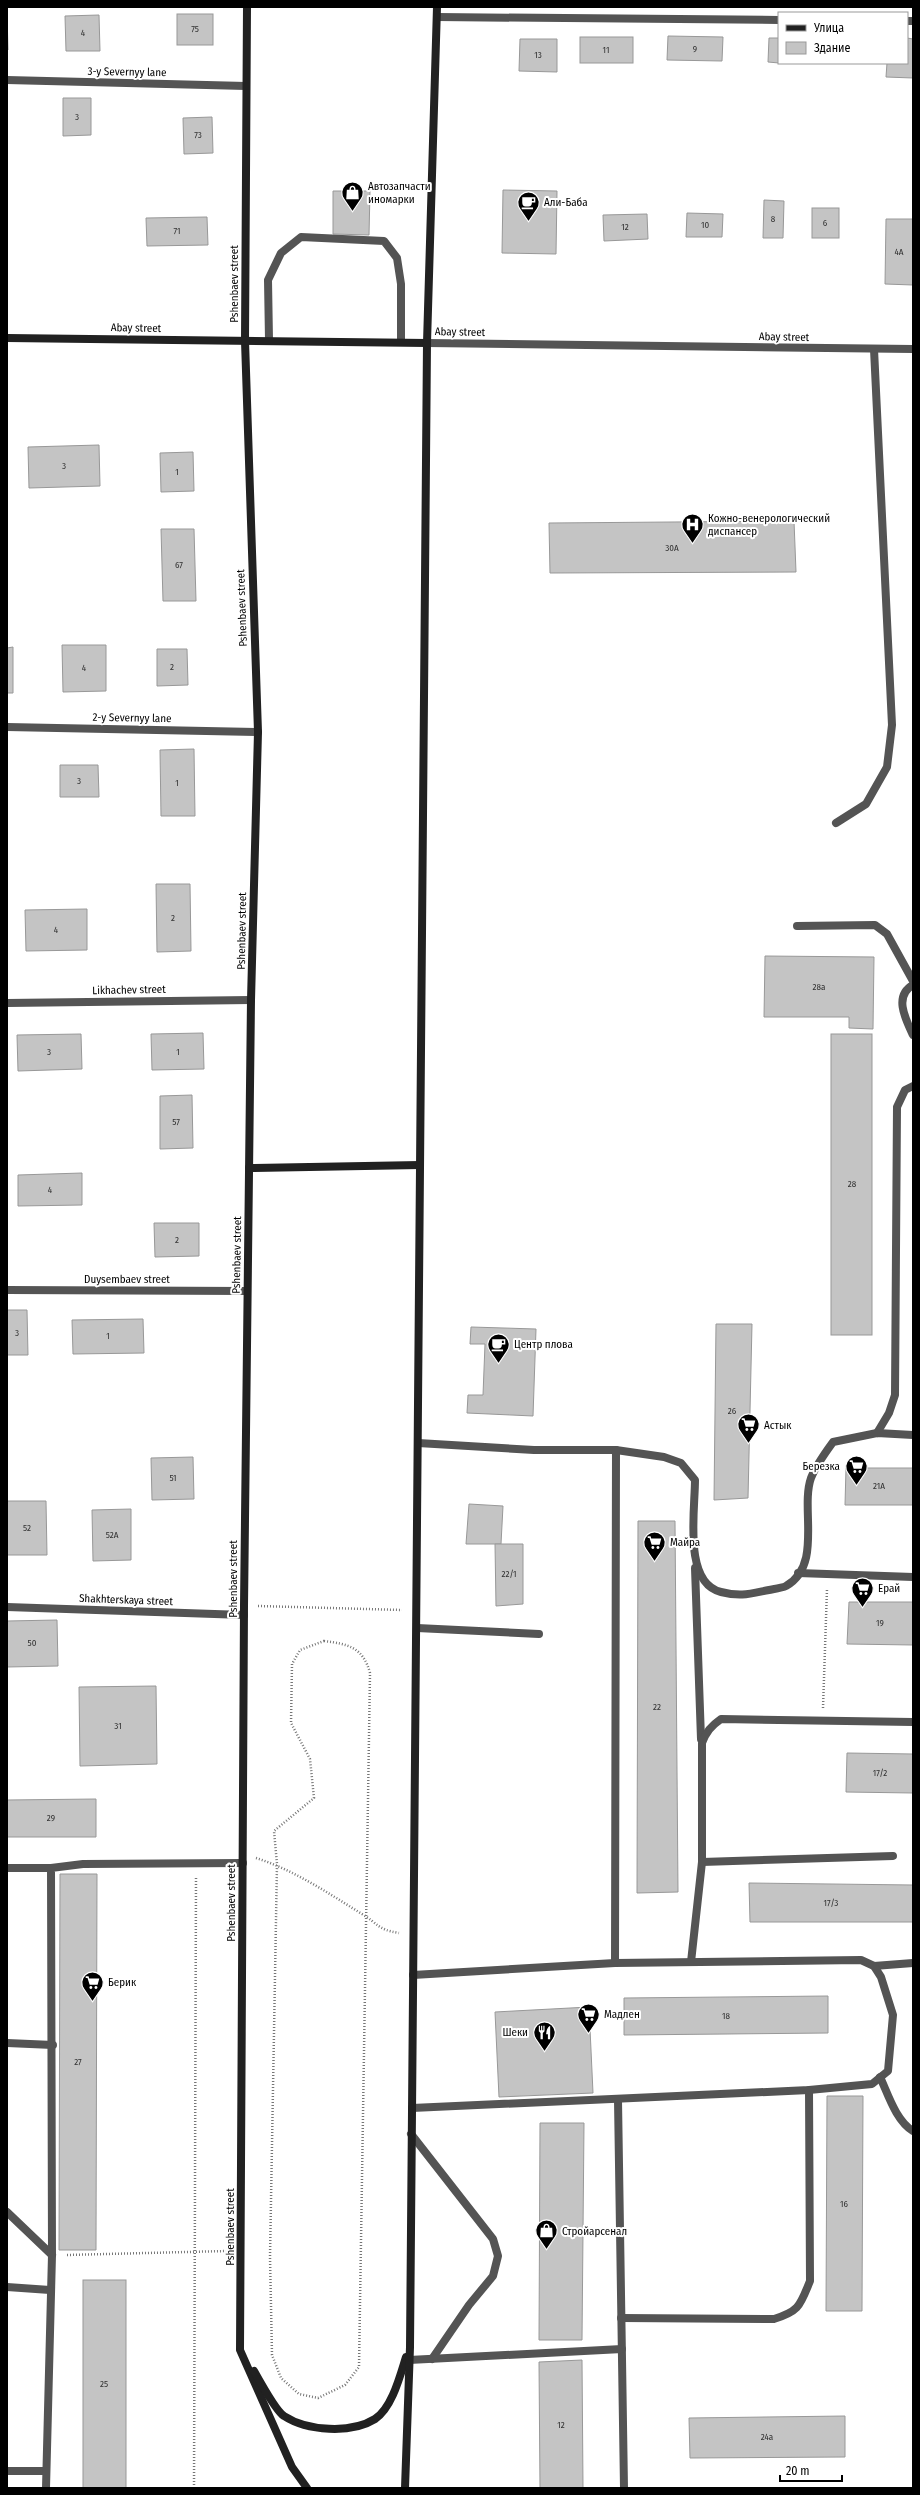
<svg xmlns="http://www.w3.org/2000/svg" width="920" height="2495" font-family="'Fira Sans Condensed',sans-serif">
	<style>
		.building { fill: #c4c4c4; stroke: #989898 }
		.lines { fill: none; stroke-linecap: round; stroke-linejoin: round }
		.path { stroke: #767676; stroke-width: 2.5; stroke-dasharray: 1 2; stroke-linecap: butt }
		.lane { stroke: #545454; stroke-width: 8 }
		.street { stroke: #545454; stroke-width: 8 }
		.secondary { stroke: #212121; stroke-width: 8 }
		.labels { text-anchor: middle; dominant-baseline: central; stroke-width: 4; stroke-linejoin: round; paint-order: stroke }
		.number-label { font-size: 9px; fill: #313131 }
		.street-label { font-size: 11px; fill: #000; stroke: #fff }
		.poi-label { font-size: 11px; fill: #000; stroke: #fff; text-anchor: start }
	</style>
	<rect width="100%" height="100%" fill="#fff"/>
	<g class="building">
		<polygon points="7,14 8,50 7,50"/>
		<rect x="177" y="14" width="36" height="31"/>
		<polygon points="99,15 100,51 66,51 65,16"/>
		<polygon points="668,36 723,37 722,61 667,60"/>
		<rect x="580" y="37" width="53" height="26"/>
		<polygon points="769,38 779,38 779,63 768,62"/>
		<polygon points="907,38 913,39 913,78 886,77 887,63 907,63"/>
		<polygon points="520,39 557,39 557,72 519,71"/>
		<polygon points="63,98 91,98 91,135 63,136"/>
		<polygon points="212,117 213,153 184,154 183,118"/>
		<polygon points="503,190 557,191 556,254 502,253"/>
		<polygon points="333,191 370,191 369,235 333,234"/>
		<polygon points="764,200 784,201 783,238 763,238"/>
		<rect x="812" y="208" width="27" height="30"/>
		<polygon points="687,213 723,214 722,237 686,237"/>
		<polygon points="647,214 648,239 604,241 603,215"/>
		<polygon points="207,217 208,245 147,246 146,218"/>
		<polygon points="886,219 913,219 913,285 885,284"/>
		<polygon points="99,445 100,486 29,488 28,447"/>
		<polygon points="193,452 194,491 161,492 160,453"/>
		<polygon points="794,521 796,572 550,573 549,523"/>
		<polygon points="161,529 194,529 196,601 163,601"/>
		<polygon points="62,645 106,645 106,691 63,692"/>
		<polygon points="13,647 13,693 7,693 7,648"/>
		<polygon points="157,649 187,649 188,685 157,686"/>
		<polygon points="194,749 195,816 161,816 160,750"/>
		<polygon points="60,765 98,765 99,797 60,797"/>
		<polygon points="156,884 190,884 191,951 157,952"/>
		<polygon points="87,909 87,950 26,951 25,910"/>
		<polygon points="765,956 874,957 873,1029 849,1028 849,1017 764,1017"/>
		<polygon points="203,1033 204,1069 152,1070 151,1034"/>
		<polygon points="81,1034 82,1069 18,1071 17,1035"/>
		<rect x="831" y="1034" width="41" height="301"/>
		<polygon points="192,1095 193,1148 160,1149 160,1096"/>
		<polygon points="82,1173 82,1205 18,1206 18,1175"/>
		<polygon points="154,1223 199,1223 199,1256 155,1257"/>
		<polygon points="7,1310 27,1310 28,1355 7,1355"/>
		<polygon points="143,1319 144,1353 73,1354 72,1320"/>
		<polygon points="716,1324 752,1324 748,1498 714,1500"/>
		<polygon points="471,1327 536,1329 533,1416 467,1413 468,1395 483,1395 485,1344 470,1344"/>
		<polygon points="193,1457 194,1499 152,1500 151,1458"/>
		<polygon points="846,1468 913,1468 913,1505 845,1505"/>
		<polygon points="7,1501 46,1501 47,1555 7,1555"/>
		<polygon points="469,1504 503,1506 501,1544 466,1544"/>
		<polygon points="131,1509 131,1560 93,1561 92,1510"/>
		<polygon points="638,1521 675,1521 678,1892 637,1893"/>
		<polygon points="495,1544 523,1544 523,1604 496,1606"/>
		<polygon points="849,1602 913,1602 913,1645 847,1644"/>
		<polygon points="57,1620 58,1666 7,1667 7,1621"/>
		<polygon points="156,1686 157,1764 80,1766 79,1687"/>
		<polygon points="847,1753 913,1754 913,1793 846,1792"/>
		<polygon points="96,1799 96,1837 7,1837 7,1800"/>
		<polygon points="60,1874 97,1874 96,2250 59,2250"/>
		<polygon points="749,1883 913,1885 913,1922 750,1922"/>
		<polygon points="828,1996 828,2033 624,2035 624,1998"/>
		<polygon points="589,2007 593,2093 499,2097 495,2012"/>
		<polygon points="827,2096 863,2096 862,2311 826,2311"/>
		<polygon points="540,2123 584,2123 582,2340 539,2340"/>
		<rect x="83" y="2280" width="43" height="208"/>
		<polygon points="582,2360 583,2488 540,2488 539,2362"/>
		<polygon points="845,2416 845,2457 690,2458 689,2418"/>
	</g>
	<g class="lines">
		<g class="path">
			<polyline points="258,1606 402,1610"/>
			<path d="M 324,1641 C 348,1644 363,1647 370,1673 L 359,2367 L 345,2385 L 318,2398 L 299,2394 L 281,2378 L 272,2355 L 270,2257 L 277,1864 L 274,1831 L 314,1798 L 310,1759 L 291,1723 L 292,1664 L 300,1650 Z"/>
			<polyline points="823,1708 827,1589"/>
			<path d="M 256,1858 C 294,1870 328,1893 362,1914 C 379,1924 376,1929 399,1933"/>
			<polyline points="67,2255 226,2251"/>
			<polyline points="194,2488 196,1878"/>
		</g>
		<g class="lane">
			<polyline points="269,340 268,280 281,253 301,237 384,241 397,258 401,284 401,341"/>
			<polyline points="836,823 866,804 887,767 892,725 874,349"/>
			<polyline points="797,926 875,925 887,934 913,981"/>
			<path d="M 913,985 C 893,996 906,1020 913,1035"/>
			<polyline points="877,1433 889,1413 895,1395 897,1107 905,1090 913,1086"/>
			<path d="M 418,1443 L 534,1450 L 616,1450 L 664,1457 L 681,1463 L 695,1480 C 695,1511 683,1583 721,1592 C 741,1597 749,1594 769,1590 C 774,1589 782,1588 786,1586 C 823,1565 800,1509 811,1478 C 816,1465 825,1453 833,1442 L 877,1433 L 913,1435"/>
			<polyline points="695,1568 701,1739"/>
			<polyline points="798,1573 913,1577"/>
			<polyline points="417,1628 539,1634"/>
			<polyline points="702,1862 893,1856"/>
			<polyline points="7,1868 51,1868"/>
			<path d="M 691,1962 L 702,1862 L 702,1743 C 706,1732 711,1726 721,1719 L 913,1722"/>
			<polyline points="615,1963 616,1450"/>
			<polyline points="874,1966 913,1963"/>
			<polyline points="7,2043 53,2045"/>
			<path d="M 880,2077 C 888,2094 896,2121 913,2131"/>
			<polyline points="618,2100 624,2488"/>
			<polyline points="412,2108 809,2090 872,2084 888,2071 893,2015 881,1977 874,1966 861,1960 615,1963 413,1975"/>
			<polyline points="411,2134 493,2239 498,2256 493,2276 469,2305 432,2359"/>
			<polyline points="7,2212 52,2255"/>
			<polyline points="7,2287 50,2290"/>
			<path d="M 621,2318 L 774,2319 C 800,2311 800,2305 810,2281 L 809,2090"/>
			<polyline points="409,2360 622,2349"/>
			<polyline points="7,2471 46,2471"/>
			<polyline points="46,2488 52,2255 51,1868 83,1864 243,1863"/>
		</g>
		<g class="street">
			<polyline points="437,17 779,20"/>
			<polyline points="907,21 913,21"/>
			<polyline points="7,80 246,86"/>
			<polyline points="427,343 913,349"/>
			<polyline points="7,727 258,732"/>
			<polyline points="7,1003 251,1000"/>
			<polyline points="7,1290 247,1291"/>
			<polyline points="7,1607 244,1615"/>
		</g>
		<g class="secondary">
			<polyline points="247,7 245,341 258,732 251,1000 244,1606 240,2350 292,2467 307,2488"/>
			<polyline points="7,338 427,343"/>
			<polyline points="249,1168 420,1165"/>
			<path d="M 254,2371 C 259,2380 277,2412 284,2416 C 307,2431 351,2434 375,2419 C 392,2408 400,2376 406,2357"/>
			<polyline points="405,2488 410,2347 427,343 437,7"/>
		</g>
	</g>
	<defs>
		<symbol id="shop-pin" viewBox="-11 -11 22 30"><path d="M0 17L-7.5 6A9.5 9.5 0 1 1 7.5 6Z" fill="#000" stroke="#fff"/><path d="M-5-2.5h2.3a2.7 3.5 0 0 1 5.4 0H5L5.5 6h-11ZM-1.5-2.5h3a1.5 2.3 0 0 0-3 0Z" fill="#fff"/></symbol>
		<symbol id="cafe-pin" viewBox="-11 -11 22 30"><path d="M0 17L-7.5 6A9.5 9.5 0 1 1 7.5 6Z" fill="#000" stroke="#fff"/><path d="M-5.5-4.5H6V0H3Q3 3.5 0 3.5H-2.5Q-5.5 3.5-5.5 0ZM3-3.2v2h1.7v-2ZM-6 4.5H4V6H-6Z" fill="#fff"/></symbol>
		<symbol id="hospital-pin" viewBox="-11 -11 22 30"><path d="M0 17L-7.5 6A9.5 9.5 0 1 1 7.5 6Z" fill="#000" stroke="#fff"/><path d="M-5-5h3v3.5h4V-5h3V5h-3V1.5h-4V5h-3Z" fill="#fff"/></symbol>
		<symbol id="supermarket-pin" viewBox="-11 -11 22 30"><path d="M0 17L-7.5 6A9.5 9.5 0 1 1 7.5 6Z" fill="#000" stroke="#fff"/><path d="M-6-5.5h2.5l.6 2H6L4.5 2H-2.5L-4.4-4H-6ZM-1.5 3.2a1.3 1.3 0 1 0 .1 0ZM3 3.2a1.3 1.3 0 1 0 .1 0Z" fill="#fff"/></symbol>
		<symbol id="restaurant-pin" viewBox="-11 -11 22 30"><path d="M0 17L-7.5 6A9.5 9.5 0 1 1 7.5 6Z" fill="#000" stroke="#fff"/><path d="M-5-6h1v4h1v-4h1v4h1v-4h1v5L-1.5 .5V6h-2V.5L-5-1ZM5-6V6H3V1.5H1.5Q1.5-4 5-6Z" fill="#fff"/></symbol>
	</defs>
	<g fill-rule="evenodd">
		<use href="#shop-pin" x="340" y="180" width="25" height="34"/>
		<use href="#cafe-pin" x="516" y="190" width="25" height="34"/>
		<use href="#hospital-pin" x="680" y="512" width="25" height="34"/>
		<use href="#cafe-pin" x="486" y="1332" width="25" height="34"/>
		<use href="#supermarket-pin" x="736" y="1412" width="25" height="34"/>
		<use href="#supermarket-pin" x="844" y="1454" width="25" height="34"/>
		<use href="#supermarket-pin" x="642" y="1530" width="25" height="34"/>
		<use href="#supermarket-pin" x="850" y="1576" width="25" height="34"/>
		<use href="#supermarket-pin" x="80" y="1970" width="25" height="34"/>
		<use href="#supermarket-pin" x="576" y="2002" width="25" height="34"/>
		<use href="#restaurant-pin" x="532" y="2020" width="25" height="34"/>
		<use href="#shop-pin" x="534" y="2218" width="25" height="34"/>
	</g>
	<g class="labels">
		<g class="number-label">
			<text x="195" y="29">75</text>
			<text x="83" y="33">4</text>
			<text x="695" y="49">9</text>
			<text x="606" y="50">11</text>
			<text x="538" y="55">13</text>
			<text x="77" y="117">3</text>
			<text x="198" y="135">73</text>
			<text x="773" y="219">8</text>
			<text x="825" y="223">6</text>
			<text x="705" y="225">10</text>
			<text x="625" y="227">12</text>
			<text x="177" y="231">71</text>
			<text x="899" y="252">4А</text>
			<text x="64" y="466">3</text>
			<text x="177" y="472">1</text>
			<text x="672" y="548">30А</text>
			<text x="179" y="565">67</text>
			<text x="172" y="667">2</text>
			<text x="84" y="668">4</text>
			<text x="79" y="781">3</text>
			<text x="177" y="783">1</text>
			<text x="173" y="918">2</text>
			<text x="56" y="930">4</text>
			<text x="819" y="987">28а</text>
			<text x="49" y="1052">3</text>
			<text x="178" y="1052">1</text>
			<text x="176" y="1122">57</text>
			<text x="852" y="1184">28</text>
			<text x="50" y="1190">4</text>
			<text x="177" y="1240">2</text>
			<text x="17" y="1333">3</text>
			<text x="108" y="1336">1</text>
			<text x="732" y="1411">26</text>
			<text x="173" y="1478">51</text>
			<text x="879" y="1486">21А</text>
			<text x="27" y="1528">52</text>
			<text x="112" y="1535">52А</text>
			<text x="509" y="1574">22/1</text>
			<text x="880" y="1623">19</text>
			<text x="32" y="1643">50</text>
			<text x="657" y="1707">22</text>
			<text x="118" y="1726">31</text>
			<text x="880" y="1773">17/2</text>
			<text x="51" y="1818">29</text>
			<text x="831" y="1903">17/3</text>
			<text x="726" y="2016">18</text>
			<text x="78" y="2062">27</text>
			<text x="844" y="2204">16</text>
			<text x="104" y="2384">25</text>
			<text x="561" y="2425">12</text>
			<text x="767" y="2437">24а</text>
		</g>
		<g class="street-label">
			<text transform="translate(127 72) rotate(1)">3-y Severnyy lane</text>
			<text transform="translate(234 284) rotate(-90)">Pshenbaev street</text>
			<text transform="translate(136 328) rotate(1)">Abay street</text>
			<text transform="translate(460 332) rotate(1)">Abay street</text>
			<text transform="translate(784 337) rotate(1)">Abay street</text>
			<text transform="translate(242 608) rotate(-92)">Pshenbaev street</text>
			<text transform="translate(132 718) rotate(1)">2-y Severnyy lane</text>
			<text transform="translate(242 931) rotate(-89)">Pshenbaev street</text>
			<text transform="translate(129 990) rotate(-1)">Likhachev street</text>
			<text transform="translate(237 1255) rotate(-89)">Pshenbaev street</text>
			<text x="127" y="1279">Duysembaev street</text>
			<text transform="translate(233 1579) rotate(-90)">Pshenbaev street</text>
			<text transform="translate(126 1600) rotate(2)">Shakhterskaya street</text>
			<text transform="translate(231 1903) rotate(-90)">Pshenbaev street</text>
			<text transform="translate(230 2227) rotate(-90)">Pshenbaev street</text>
		</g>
		<g class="poi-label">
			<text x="368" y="186">Автозапчасти<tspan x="368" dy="13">иномарки</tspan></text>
			<text x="544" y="202">Али-Баба</text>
			<text x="708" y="518">Кожно-венерологический<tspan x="708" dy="13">диспансер</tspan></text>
			<text x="514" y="1344">Центр плова</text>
			<text x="764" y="1425">Астык</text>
			<text x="840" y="1466" text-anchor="end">Березка</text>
			<text x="670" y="1542">Майра</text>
			<text x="878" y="1588">Ерай</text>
			<text x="108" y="1982">Берик</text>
			<text x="604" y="2014">Мадлен</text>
			<text x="528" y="2032" text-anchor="end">Шеки</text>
			<text x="562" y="2231">Стройарсенал</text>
		</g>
	</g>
	<rect width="920" height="2495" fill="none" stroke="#000000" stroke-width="16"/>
	<rect x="778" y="12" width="130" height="52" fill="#ffffff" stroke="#999999"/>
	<rect x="786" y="25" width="20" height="6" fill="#212121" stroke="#999999"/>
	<text x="814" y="32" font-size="12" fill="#000000">Улица</text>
	<rect x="786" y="42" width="20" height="12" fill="#c4c4c4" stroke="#999999"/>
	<text x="814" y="52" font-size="12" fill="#000000">Здание</text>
	<path d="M780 2475v6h62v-6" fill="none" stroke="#000000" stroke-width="2"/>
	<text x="786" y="2475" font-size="12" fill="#000000" stroke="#ffffff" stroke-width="3" paint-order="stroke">20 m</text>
</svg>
